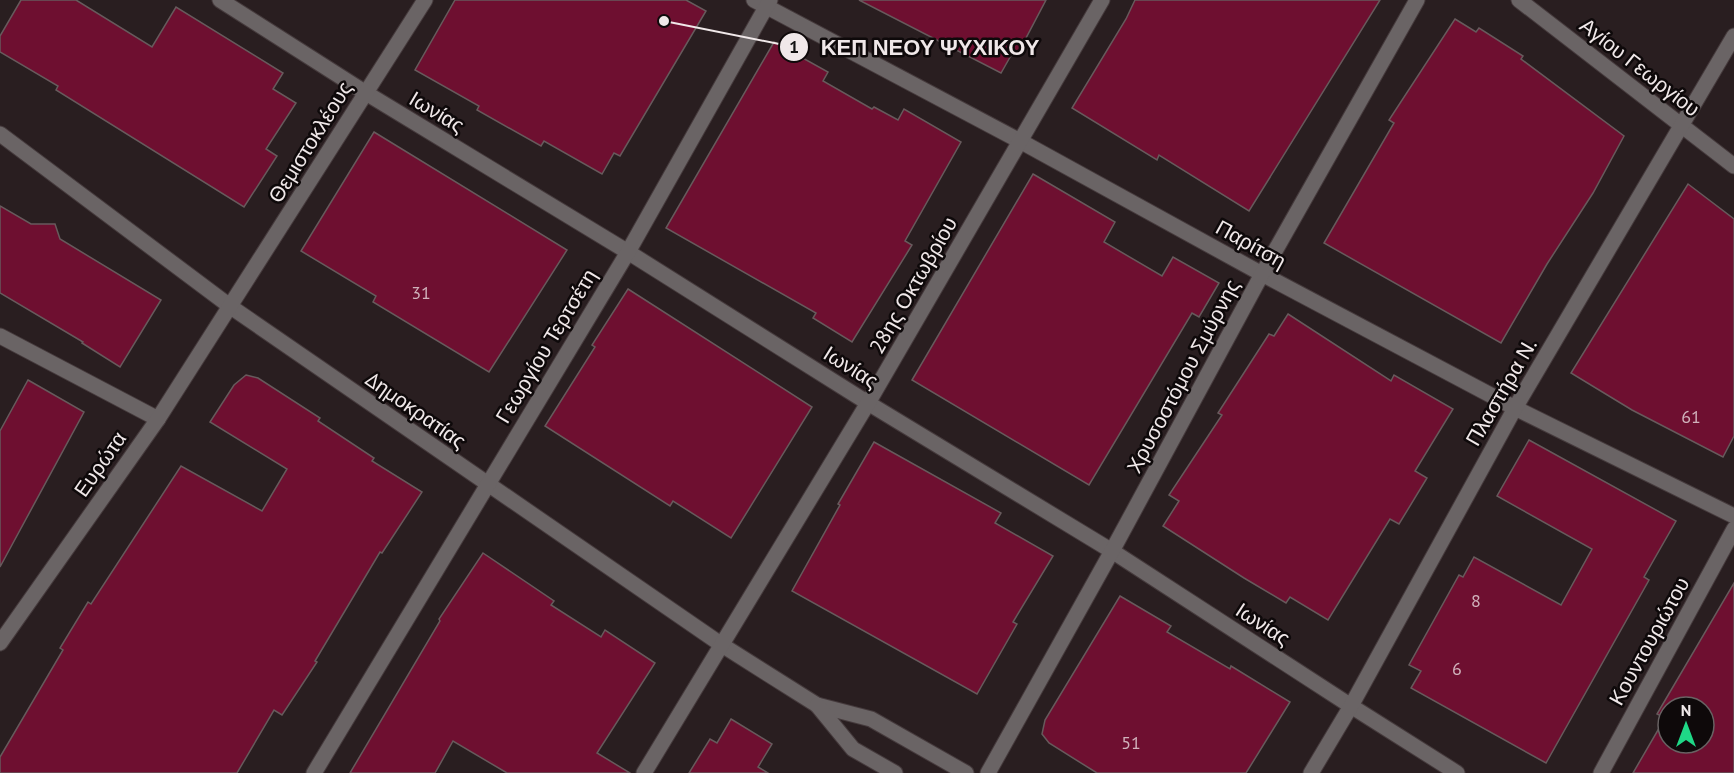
<svg xmlns="http://www.w3.org/2000/svg" width="1734" height="773" font-family="'PT Sans',sans-serif">
	<style>
		.building { fill: #6e0f30; stroke: #675a5c; stroke-width: 1.5; fill-rule: evenodd }
		.lines { fill: none; stroke-linecap: round; stroke-linejoin: round }
		.minor-casing { stroke: #453a3c; stroke-width: 17 }
		.minor { stroke: #6a6465; stroke-width: 15 }
		.labels { text-anchor: middle; dominant-baseline: central; stroke-width: 5; stroke-linejoin: round; paint-order: stroke }
		.number-label { font-size: 18px; fill: #d0b2bb }
		.street-label { font-size: 21px; fill: #f0e8e9; stroke: #0e090a }
		.leader { fill: none; stroke: #f0e8e9; stroke-width: 2 }
		.callout-dot { fill: #f0e8e9; stroke: #0e090a; stroke-width: 2 }
		.mark-label { font-size: 18px; text-anchor: middle; font-weight: bold; fill: #111 }
		.callout-label { font-size: 22px; text-anchor: middle; font-weight: bold; fill: #f0e8e9; stroke: #0e090a; stroke-width: 5; stroke-linejoin: round; paint-order: stroke }
	</style>
	<rect width="100%" height="100%" fill="#291e20"/>
	<g class="building">
		<polygon points="21,0 76,0 152,47 176,7 283,73 273,89 296,103 266,149 277,156 244,207 56,90 58,86 0,52 0,36"/>
		<polygon points="455,0 686,0 706,11 620,156 614,153 602,174 544,141 541,146 477,110 479,106 415,70"/>
		<polygon points="859,0 1046,0 1017,55 1013,52 1001,73"/>
		<polygon points="1135,0 1380,0 1249,211 1159,155 1157,160 1072,108 1126,19"/>
		<polygon points="1455,19 1476,32 1479,28 1523,56 1521,59 1624,136 1593,193 1547,264 1501,343 1324,243 1394,123 1389,120"/>
		<polygon points="774,42 828,72 823,81 872,109 874,107 898,120 904,109 961,142 905,241 912,245 852,342 813,318 816,313 666,228"/>
		<polygon points="374,132 567,250 489,372 373,302 376,296 301,251"/>
		<polygon points="1033,174 1115,222 1104,242 1162,276 1173,257 1219,283 1199,317 1192,313 1089,485 912,380"/>
		<polygon points="1688,184 1734,219 1734,436 1723,457 1632,410 1571,373"/>
		<polygon points="0,206 31,224 55,224 60,239 161,300 120,367 82,343 83,342 0,293"/>
		<polygon points="628,289 812,407 731,538 673,501 670,506 545,426 595,347 592,345"/>
		<polygon points="1288,314 1391,381 1394,375 1453,409 1415,471 1427,478 1399,524 1390,519 1328,620 1290,597 1286,603 1244,578 1163,526 1179,501 1169,495 1222,415 1218,413 1269,334 1274,336"/>
		<polygon points="246,375 258,378 320,418 318,421 374,458 372,461 422,492 382,553 380,552 315,661 317,662 282,715 274,710 237,773 0,773 0,757 63,650 60,648 88,602 91,604 181,466 262,511 287,469 210,422 234,385"/>
		<polygon points="28,380 84,412 0,567 0,431"/>
		<polygon points="1529,440 1676,521 1644,577 1649,580 1546,763 1411,688 1421,671 1409,665 1459,575 1463,577 1474,557 1561,605 1592,549 1497,496"/>
		<polygon points="874,442 1001,513 995,523 1053,556 1013,622 1017,624 977,694 792,591 840,505 838,504"/>
		<polygon points="483,553 554,601 551,605 601,637 605,630 655,663 597,753 630,773 507,773 453,741 435,773 350,773 440,621 439,619"/>
		<path d="M 1734,583 L 1734,773 L 1633,773 L 1665,718 L 1657,714 ZM 1668,707 L 1704,707 L 1704,743 L 1668,743 Z"/>
		<polygon points="1120,596 1171,626 1167,632 1230,669 1231,666 1290,702 1246,773 1097,773 1049,743 1042,734 1045,720"/>
		<polygon points="731,719 772,744 758,767 768,773 689,773 710,739 717,743"/>
	</g>
	<g class="lines">
		<defs>
			<g id="minor">
				<polyline points="220,0 366,93 628,252 868,403 1112,551 1351,706 1457,773"/>
				<polyline points="754,0 1020,141 1262,274 1515,408 1734,516"/>
				<polyline points="1519,0 1734,166"/>
				<polyline points="0,134 231,307 722,645 817,705 871,719 966,773"/>
				<polyline points="0,336 158,419"/>
				<polyline points="0,643 158,419 425,0"/>
				<polyline points="817,705 853,749 895,773"/>
				<polyline points="314,773 628,252 770,0"/>
				<polyline points="644,773 868,403 1102,0"/>
				<polyline points="988,773 1112,551 1262,274 1417,0"/>
				<polyline points="1311,773 1351,706 1515,408 1734,36"/>
				<polyline points="1601,773 1734,529"/>
			</g>
		</defs>
		<use href="#minor" class="minor-casing"/>
		<use href="#minor" class="minor"/>
	</g>
	<g class="labels">
		<g class="number-label">
			<text x="421" y="292">31</text>
			<text x="1691" y="416">61</text>
			<text x="1476" y="600">8</text>
			<text x="1457" y="668">6</text>
			<text x="1131" y="742">51</text>
		</g>
		<g class="street-label">
			<text transform="translate(1640 67) rotate(38)">Αγίου Γεωργίου</text>
			<text transform="translate(437 112) rotate(31)">Ιωνίας</text>
			<text transform="translate(310 142) rotate(-58)">Θεμιστοκλέους</text>
			<text transform="translate(1251 244) rotate(29)">Παρίτση</text>
			<text transform="translate(913 285) rotate(-60)">28ης Οκτωβρίου</text>
			<text transform="translate(546 346) rotate(-59)">Γεωργίου Τερτσέτη</text>
			<text transform="translate(851 367) rotate(32)">Ιωνίας</text>
			<text transform="translate(1183 376) rotate(-62)">Χρυσοστόμου Σμύρνης</text>
			<text transform="translate(1501 392) rotate(-60)">Πλαστήρα Ν.</text>
			<text transform="translate(416 410) rotate(35)">Δημοκρατίας</text>
			<text transform="translate(100 464) rotate(-55)">Ευρώτα</text>
			<text transform="translate(1263 624) rotate(33)">Ιωνίας</text>
			<text transform="translate(1649 641) rotate(-61)">Κουντουριώτου</text>
		</g>
	</g>
	<path class="leader" d="M664 21L794 47"/>
	<g class="callout-dot">
		<circle cx="664" cy="21" r="6"/>
		<circle cx="794" cy="47" r="15"/>
	</g>
	<g class="mark-label">
		<text x="794" y="53">1</text>
	</g>
	<g class="callout-label">
		<text x="930" y="55">ΚΕΠ ΝΕΟΥ ΨΥΧΙΚΟΥ</text>
	</g>
	<g transform="translate(1686 725)"><circle r="28" fill="#0e090a" stroke="#686263" stroke-width="1.5"/>
	<path d="M0-4.5L10 22L0 15L-10 22Z" fill="#1fd887"/>
	<text y="-9" font-size="16" font-weight="bold" text-anchor="middle" fill="#f0e8e9">N</text>
	</g>
</svg>
